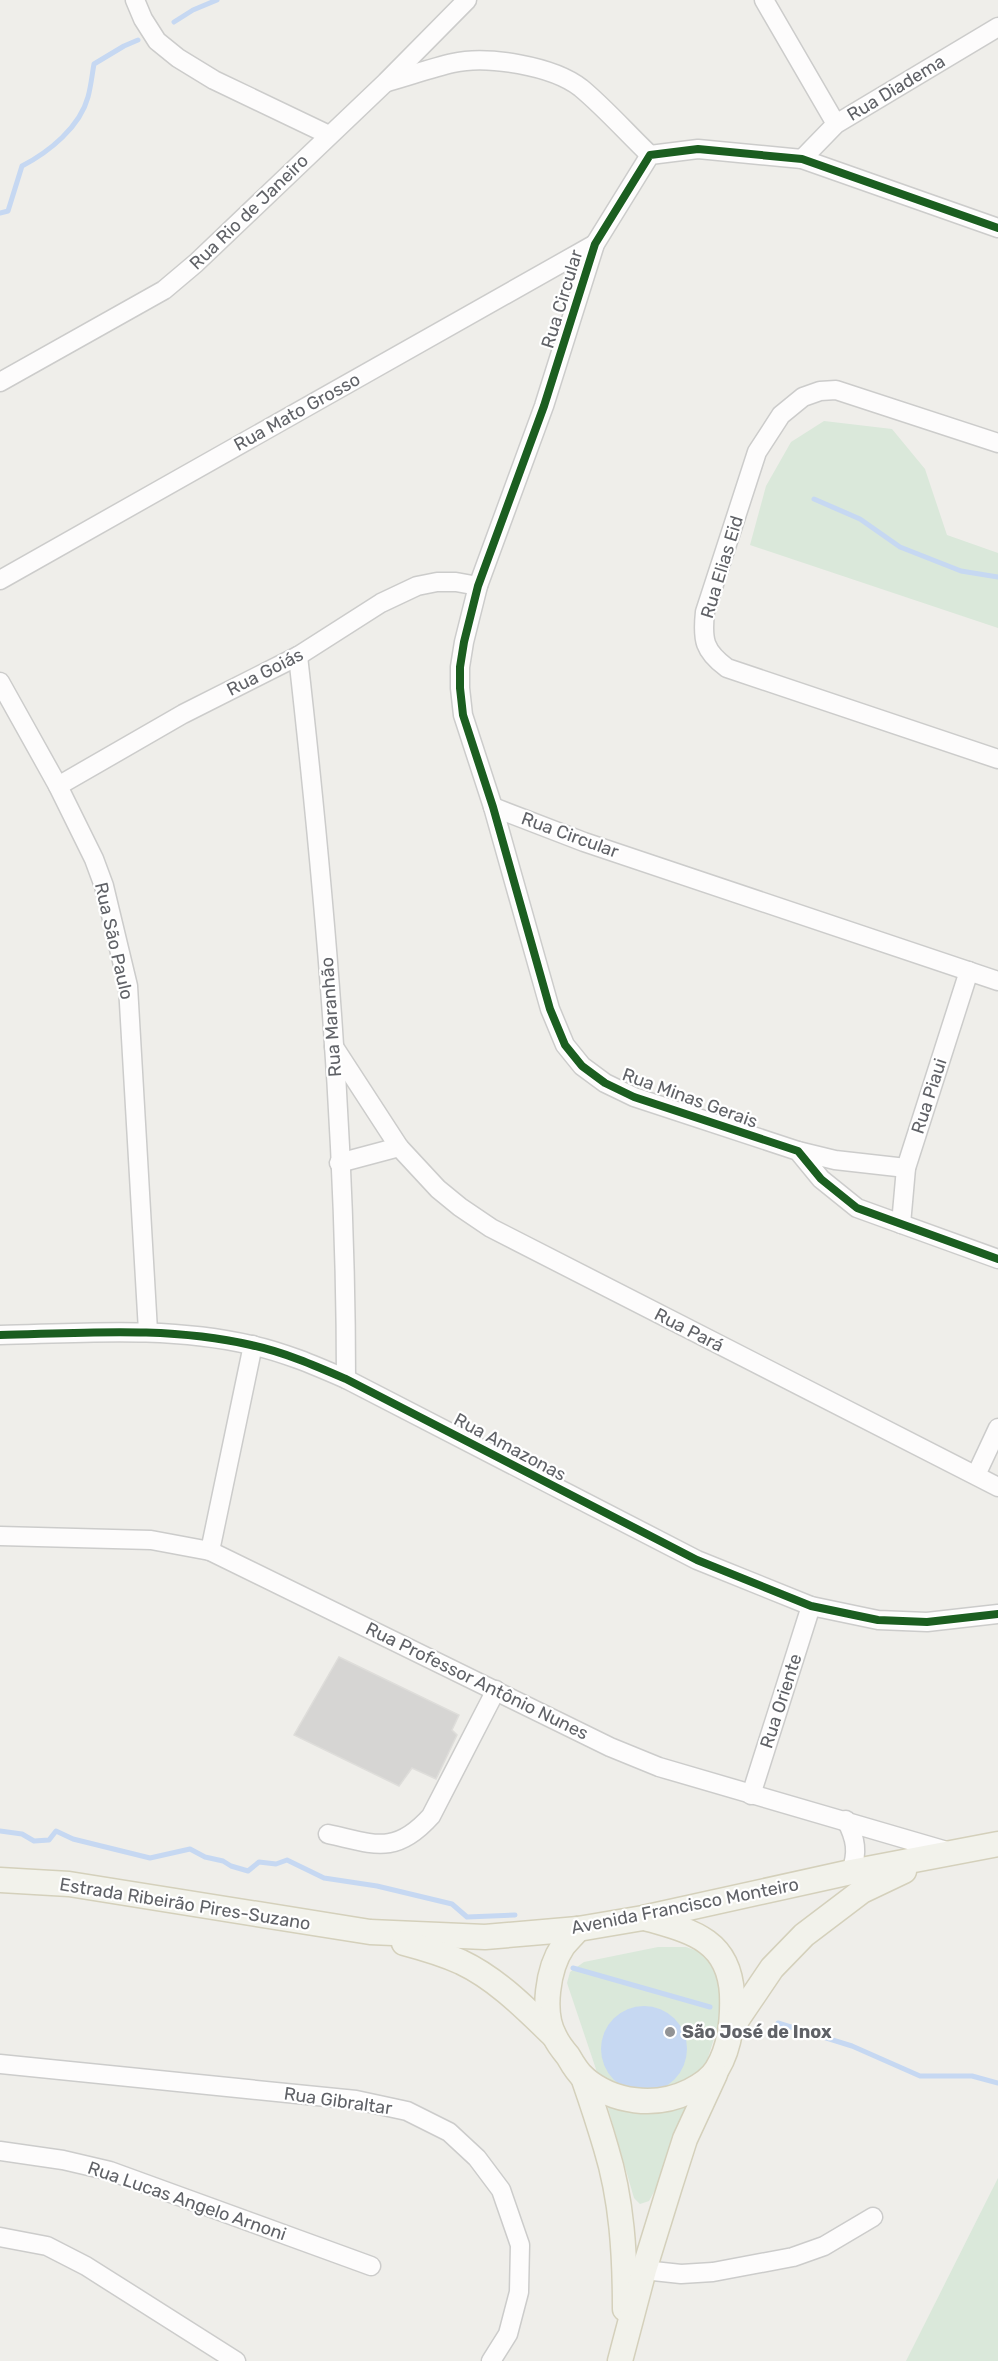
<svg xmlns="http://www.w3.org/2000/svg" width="998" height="2361" font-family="Rubik,sans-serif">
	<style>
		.green { fill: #dae8da }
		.water { fill: #c6d8f2 }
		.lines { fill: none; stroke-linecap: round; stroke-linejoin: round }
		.stream { stroke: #c6d8f2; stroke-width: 5 }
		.building { fill: #d6d5d3; stroke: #deddda; stroke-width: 1.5 }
		.minor-casing { stroke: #cccccb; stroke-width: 21 }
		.major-casing { stroke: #d4d0bb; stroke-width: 27 }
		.minor { stroke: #fdfcfc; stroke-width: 18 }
		.major { stroke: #f2f2eb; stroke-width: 24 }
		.cycleway-casing { stroke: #fff; stroke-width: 11 }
		.cycleway { stroke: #1b5e20; stroke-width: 8 }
		.poi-dot { fill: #929395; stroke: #fff; stroke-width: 2 }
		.labels { text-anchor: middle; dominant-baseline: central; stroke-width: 4.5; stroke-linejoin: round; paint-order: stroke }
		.street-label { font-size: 18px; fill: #606267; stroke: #fff }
		.poi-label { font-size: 18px; font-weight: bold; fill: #606267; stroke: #fff; text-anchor: start }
	</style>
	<rect width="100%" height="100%" fill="#efeeea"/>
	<g class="green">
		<polygon points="824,421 892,429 925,469 947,535 998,553 998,628 750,545 766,486 791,442"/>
		<polygon points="658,1947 686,1947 706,1954 719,1968 726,2001 697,2092 655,2190 649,2201 640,2204 634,2198 602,2087 567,1983 570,1972 584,1962"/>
		<polygon points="998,2178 998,2361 906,2361"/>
	</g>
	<circle class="water" cx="644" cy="2049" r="43"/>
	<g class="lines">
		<g class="stream">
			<polyline points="174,22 193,10 217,0"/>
			<path d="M 0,213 L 8,211 L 22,166 C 49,152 80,127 88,97 C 91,86 92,75 94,64 L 124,46 L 138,40"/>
			<polyline points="814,499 860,519 900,547 961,571 998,577"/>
			<polyline points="0,1831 22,1834 34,1841 49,1840 56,1831 73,1839 150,1858 190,1849 205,1857 223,1861 231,1866 248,1871 259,1862 276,1864 287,1860 324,1878 377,1886 452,1904 467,1917 515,1915"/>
			<polyline points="573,1968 710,2007"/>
			<polyline points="778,2023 852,2046 920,2076 972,2076 998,2083"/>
		</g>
	</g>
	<polygon class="building" points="339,1657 459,1715 452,1730 457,1735 436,1779 412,1768 399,1786 294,1735"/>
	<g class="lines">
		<defs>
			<g id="minor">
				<polyline points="135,0 143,19 157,41 178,58 214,80 329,135"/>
				<polyline points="764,0 836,124"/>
				<path d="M 387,82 C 409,76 431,68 453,63 C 487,55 553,66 581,88 C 605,108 627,133 650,155"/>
				<polyline points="802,159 836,124 998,27"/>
				<polyline points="998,228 802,159 698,149 650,155 595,244 544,406 478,586 464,642 460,667 460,688 463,715 493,807 550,1009 565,1045 582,1066 605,1083 634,1097 798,1151 821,1179 857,1208 998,1259"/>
				<polyline points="0,382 164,290 196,263 386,82 467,0"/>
				<path d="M 998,443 L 836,390 L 820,391 L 803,397 L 781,415 L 757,452 L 705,612 C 702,640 704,651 727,668 L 998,759"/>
				<polyline points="0,580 595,244"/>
				<path d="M 298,656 C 325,896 346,1137 346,1379"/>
				<polyline points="0,682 58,786 94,859 104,886 128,986 148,1331"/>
				<polyline points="58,786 183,714 298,656 381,603 417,586 437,582 456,582 478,586"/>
				<polyline points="493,807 584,842 998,981"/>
				<polyline points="334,1047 399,1147 438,1189 460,1207 491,1228 998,1487"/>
				<polyline points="798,1151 835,1160 906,1168"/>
				<polyline points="339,1163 399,1147"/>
				<polyline points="901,1224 906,1168 969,971"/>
				<path d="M 0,1335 C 84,1333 168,1326 251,1345 C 284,1352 316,1366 346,1379 L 697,1560 L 811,1606 L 878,1620 L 927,1622 L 998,1614"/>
				<polyline points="976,1475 998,1428"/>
				<polyline points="0,1536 151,1540 210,1551 610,1747 659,1767 950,1852"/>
				<polyline points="210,1551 253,1345"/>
				<polyline points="751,1795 811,1606"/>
				<path d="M 846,1820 C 856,1839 858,1852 851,1872"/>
				<path d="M 328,1834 C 374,1844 395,1856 431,1816 L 496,1690"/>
				<polyline points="0,2064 356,2100 407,2111 449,2132 477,2158 501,2190 520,2245 519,2292 508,2334 491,2361"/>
				<polyline points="0,2151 63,2160 110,2171 371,2266"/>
				<polyline points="0,2237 47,2246 86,2266 236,2361"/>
				<polyline points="644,2270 681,2274 713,2272 793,2257 824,2246 873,2217"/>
			</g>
			<g id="major">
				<polyline points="0,1880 69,1884 370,1932 485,1937 578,1929 643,1918 851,1872 998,1844"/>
				<path d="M 578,1929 C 574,1934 568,1940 563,1946 C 548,1968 541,2013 555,2037 C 558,2044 563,2050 568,2056 C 572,2063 577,2072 584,2078 C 613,2103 656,2108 690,2091 C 700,2086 711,2079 717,2069 C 731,2046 733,2019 732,1994 C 729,1939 690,1931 645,1918"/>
				<path d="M 404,1943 C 423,1948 443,1954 461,1962 C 497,1979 526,2009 553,2035"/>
				<polyline points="732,2027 772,1968 804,1935 862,1891 904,1871"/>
				<path d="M 583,2077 C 591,2100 599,2124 606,2148 C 622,2200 625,2255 625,2309"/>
				<polyline points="620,2361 644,2270 670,2186 685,2139 715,2074"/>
			</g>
		</defs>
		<use href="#minor" class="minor-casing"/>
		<use href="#major" class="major-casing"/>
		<use href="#minor" class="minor"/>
		<use href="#major" class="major"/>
		<defs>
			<g id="cycleway">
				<polyline points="998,228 802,159 698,149 650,155 595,244 544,406 478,586 464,642 460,667 460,688 463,715 493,807 550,1009 565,1045 582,1066 605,1083 634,1097 798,1151 821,1179 857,1208 998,1259"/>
				<path d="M 0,1335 C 84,1333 168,1326 251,1345 C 284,1352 316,1366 346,1379 L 697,1560 L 811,1606 L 878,1620 L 927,1622 L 998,1614"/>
			</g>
		</defs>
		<use href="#cycleway" class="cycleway-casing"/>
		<use href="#cycleway" class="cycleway"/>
	</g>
	<circle class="poi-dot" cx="670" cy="2032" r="6"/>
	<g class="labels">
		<g class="street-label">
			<text transform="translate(896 88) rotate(-31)">Rua Diadema</text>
			<text transform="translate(249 212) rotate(-44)">Rua Rio de Janeiro</text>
			<text transform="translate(562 299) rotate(-73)">Rua Circular</text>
			<text transform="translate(297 412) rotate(-29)">Rua Mato Grosso</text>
			<text transform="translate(722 567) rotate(-73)">Rua Elias Eid</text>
			<text transform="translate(265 672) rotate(-27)">Rua Goiás</text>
			<text transform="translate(570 835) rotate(20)">Rua Circular</text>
			<text transform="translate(114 941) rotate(77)">Rua São Paulo</text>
			<text transform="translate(331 1017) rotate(-94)">Rua Maranhão</text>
			<text transform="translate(929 1096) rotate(-72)">Rua Piaui</text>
			<text transform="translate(690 1098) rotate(20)">Rua Minas Gerais</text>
			<text transform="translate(689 1330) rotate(27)">Rua Pará</text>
			<text transform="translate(510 1447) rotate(28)">Rua Amazonas</text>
			<text transform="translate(477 1681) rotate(26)">Rua Professor Antônio Nunes</text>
			<text transform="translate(781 1701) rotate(-72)">Rua Oriente</text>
			<text transform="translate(185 1904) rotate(9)">Estrada Ribeirão Pires-Suzano</text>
			<text transform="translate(685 1906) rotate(-11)">Avenida Francisco Monteiro</text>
			<text transform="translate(338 2101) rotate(8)">Rua Gibraltar</text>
			<text transform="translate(187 2201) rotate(19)">Rua Lucas Angelo Arnoni</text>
		</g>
		<g class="poi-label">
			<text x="682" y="2032">São José de Inox</text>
		</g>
	</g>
</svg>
